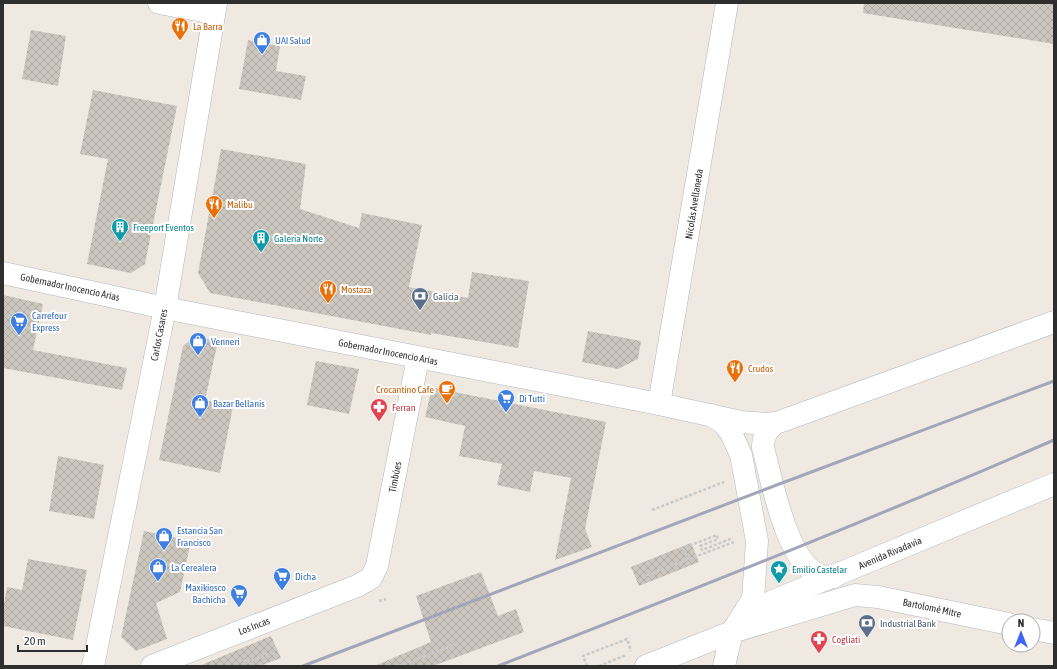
<svg xmlns="http://www.w3.org/2000/svg" width="1057" height="669" font-family="'Asap Condensed',sans-serif">
	<style>
		.building { fill: url(#building-cross-hatch) }
		.lines { fill: none; stroke-linecap: round; stroke-linejoin: round }
		.minor-casing { stroke: #b4b7c1; stroke-width: 23 }
		.path { stroke: #c9c9c9; stroke-width: 2.5; stroke-dasharray: 3 2; stroke-linecap: butt }
		.minor { stroke: #fff; stroke-width: 22 }
		.rail { stroke: #a3a6b8; stroke-width: 3 }
		.labels { text-anchor: middle; dominant-baseline: central; stroke-width: 4; stroke-linejoin: round; paint-order: stroke }
		.food-label { font-size: 10px; fill: #c56008; stroke: #fff; text-anchor: start }
		.shop-label { font-size: 10px; fill: #366cbe; stroke: #fff; text-anchor: start }
		.street-label { font-size: 10px; fill: #2e2e2e; stroke: #fff }
		.culture-label { font-size: 10px; fill: #0d838f; stroke: #fff; text-anchor: start }
		.service-label { font-size: 10px; fill: #4e5e75; stroke: #fff; text-anchor: start }
		.health-label { font-size: 10px; fill: #be3a42; stroke: #fff; text-anchor: start }
	</style>
	<defs>
		<pattern id="building-cross-hatch" width="8" height="8" patternUnits="userSpaceOnUse"><rect width="8" height="8" fill="#cbc7bf"/><path d="M0 0l8 8M0 8l8-8" fill="none" stroke="#afaba4"/></pattern>
	</defs>
	<rect width="100%" height="100%" fill="#efe9e1"/>
	<g class="building">
		<polygon points="864,3 1054,3 1054,44 863,13"/>
		<polygon points="31,30 66,36 58,86 22,79"/>
		<polygon points="248,40 280,46 276,71 306,76 301,100 239,89"/>
		<polygon points="93,90 177,106 145,264 131,273 87,264 108,159 80,154"/>
		<polygon points="221,149 306,164 300,209 359,228 362,213 422,225 409,287 468,298 472,272 529,281 518,348 431,333 431,335 210,293 198,273"/>
		<polygon points="3,295 43,304 33,350 127,368 122,390 3,368"/>
		<polygon points="588,331 641,341 638,359 618,369 582,362"/>
		<polygon points="195,336 218,341 205,400 233,406 220,473 159,460 183,346"/>
		<polygon points="316,361 359,369 349,414 307,405"/>
		<polygon points="434,388 606,422 585,529 592,547 555,560 571,478 534,471 530,492 497,485 502,464 459,456 465,426 425,417 430,396"/>
		<polygon points="58,456 104,465 94,519 49,511"/>
		<polygon points="144,531 191,541 180,592 156,603 167,639 136,651 121,637"/>
		<polygon points="691,543 699,562 639,586 631,567"/>
		<polygon points="28,559 87,570 73,640 3,626 3,609 7,587 22,590"/>
		<polygon points="481,572 498,616 516,609 524,632 433,666 374,666 431,642 416,596"/>
		<polygon points="271,636 281,658 260,666 199,666"/>
	</g>
	<g class="lines">
		<defs>
			<g id="minor">
				<polyline points="159,3 214,13"/>
				<polyline points="3,273 165,308 659,404 741,422 767,424 779,422 1054,322"/>
				<polyline points="659,404 727,3"/>
				<polyline points="711,415 723,423 731,433 741,455 757,541 753,599 732,632 724,666"/>
				<path d="M 774,424 C 766,431 763,437 763,448 C 772,480 786,561 819,575 C 823,577 829,576 834,577"/>
				<polyline points="743,624 771,602 1054,484"/>
				<polyline points="1033,629 1054,633"/>
				<polyline points="93,666 165,308 216,3"/>
				<polyline points="152,666 357,586 371,578 377,566 418,358"/>
				<polyline points="646,666 732,632 855,595 878,597 1009,624"/>
			</g>
		</defs>
		<use href="#minor" class="minor-casing"/>
		<g class="path">
			<polyline points="652,510 724,482"/>
			<polyline points="688,560 683,548 717,535 718,539 700,546 702,550 733,538"/>
			<polyline points="647,575 734,542"/>
			<polyline points="379,601 386,599"/>
			<polyline points="242,655 246,663 273,652 276,659"/>
			<polyline points="399,666 459,643"/>
			<polyline points="587,666 583,656 627,639 631,651"/>
			<polyline points="599,666 626,655"/>
		</g>
		<use href="#minor" class="minor"/>
		<g class="rail">
			<polyline points="303,666 774,486 1054,381"/>
			<path d="M 498,666 C 685,593 870,520 1054,440"/>
		</g>
	</g>
	<defs>
		<symbol id="restaurant-pin" viewBox="-11 -11 22 30"><path d="M0 17L-7.5 6A9.5 9.5 0 1 1 7.5 6Z" fill="#e8710a" stroke="#fff"/><path d="M-5-6h1v4h1v-4h1v4h1v-4h1v5L-1.5 .5V6h-2V.5L-5-1ZM5-6V6H3V1.5H1.5Q1.5-4 5-6Z" fill="#fff"/></symbol>
		<symbol id="shop-pin" viewBox="-11 -11 22 30"><path d="M0 17L-7.5 6A9.5 9.5 0 1 1 7.5 6Z" fill="#3f7fe0" stroke="#fff"/><path d="M-5-2.5h2.3a2.7 3.5 0 0 1 5.4 0H5L5.5 6h-11ZM-1.5-2.5h3a1.5 2.3 0 0 0-3 0Z" fill="#fff"/></symbol>
		<symbol id="building-pin" viewBox="-11 -11 22 30"><path d="M0 17L-7.5 6A9.5 9.5 0 1 1 7.5 6Z" fill="#0f9aa8" stroke="#fff"/><path d="M-4-6H4V6H1V3H-1V6H-4ZM-2.5-4.3h1.7v1.8h-1.7ZM.8-4.3h1.7v1.8H.8ZM-2.5-1h1.7V.8h-1.7ZM.8-1h1.7V.8H.8Z" fill="#fff"/></symbol>
		<symbol id="bank-pin" viewBox="-11 -11 22 30"><path d="M0 17L-7.5 6A9.5 9.5 0 1 1 7.5 6Z" fill="#5c6f8a" stroke="#fff"/><path d="M-6-4H6V4H-6ZM0-2.3a2.3 2.3 0 1 0 0 4.6a2.3 2.3 0 1 0 0-4.6Z" fill="#fff"/></symbol>
		<symbol id="supermarket-pin" viewBox="-11 -11 22 30"><path d="M0 17L-7.5 6A9.5 9.5 0 1 1 7.5 6Z" fill="#3f7fe0" stroke="#fff"/><path d="M-6-5.5h2.5l.6 2H6L4.5 2H-2.5L-4.4-4H-6ZM-1.5 3.2a1.3 1.3 0 1 0 .1 0ZM3 3.2a1.3 1.3 0 1 0 .1 0Z" fill="#fff"/></symbol>
		<symbol id="cafe-pin" viewBox="-11 -11 22 30"><path d="M0 17L-7.5 6A9.5 9.5 0 1 1 7.5 6Z" fill="#e8710a" stroke="#fff"/><path d="M-5.5-4.5H6V0H3Q3 3.5 0 3.5H-2.5Q-5.5 3.5-5.5 0ZM3-3.2v2h1.7v-2ZM-6 4.5H4V6H-6Z" fill="#fff"/></symbol>
		<symbol id="pharmacy-pin" viewBox="-11 -11 22 30"><path d="M0 17L-7.5 6A9.5 9.5 0 1 1 7.5 6Z" fill="#e0444e" stroke="#fff"/><path d="M-2-6h4v4h4v4h-4v4h-4v-4h-4v-4h4Z" fill="#fff"/></symbol>
		<symbol id="sight-pin" viewBox="-11 -11 22 30"><path d="M0 17L-7.5 6A9.5 9.5 0 1 1 7.5 6Z" fill="#0f9aa8" stroke="#fff"/><path d="M0-6L1.8-2.2L6-1.7L2.9 1.2L3.7 5.4L0 3.3L-3.7 5.4L-2.9 1.2L-6-1.7L-1.8-2.2Z" fill="#fff"/></symbol>
	</defs>
	<g fill-rule="evenodd">
		<use href="#restaurant-pin" x="170" y="16" width="20" height="27"/>
		<use href="#shop-pin" x="252" y="30" width="20" height="27"/>
		<use href="#restaurant-pin" x="204" y="194" width="20" height="27"/>
		<use href="#building-pin" x="110" y="217" width="20" height="27"/>
		<use href="#building-pin" x="251" y="228" width="20" height="27"/>
		<use href="#restaurant-pin" x="318" y="279" width="20" height="27"/>
		<use href="#bank-pin" x="410" y="286" width="20" height="27"/>
		<use href="#supermarket-pin" x="9" y="311" width="20" height="27"/>
		<use href="#shop-pin" x="188" y="331" width="20" height="27"/>
		<use href="#restaurant-pin" x="725" y="358" width="20" height="27"/>
		<use href="#cafe-pin" x="437" y="379" width="20" height="27"/>
		<use href="#supermarket-pin" x="496" y="388" width="20" height="27"/>
		<use href="#shop-pin" x="190" y="393" width="20" height="27"/>
		<use href="#pharmacy-pin" x="369" y="397" width="20" height="27"/>
		<use href="#shop-pin" x="154" y="526" width="20" height="27"/>
		<use href="#shop-pin" x="148" y="557" width="20" height="27"/>
		<use href="#sight-pin" x="769" y="559" width="20" height="27"/>
		<use href="#supermarket-pin" x="272" y="566" width="20" height="27"/>
		<use href="#supermarket-pin" x="229" y="583" width="20" height="27"/>
		<use href="#bank-pin" x="857" y="613" width="20" height="27"/>
		<use href="#pharmacy-pin" x="809" y="629" width="20" height="27"/>
	</g>
	<g class="labels">
		<g class="food-label">
			<text x="193" y="26">La Barra</text>
			<text x="227" y="204">Malibu</text>
			<text x="341" y="289">Mostaza</text>
			<text x="748" y="368">Crudos</text>
			<text x="434" y="389" text-anchor="end">Crocantino Cafe</text>
		</g>
		<g class="shop-label">
			<text x="275" y="40">UAI Salud</text>
			<text x="32" y="315">Carrefour<tspan x="32" dy="12">Express</tspan></text>
			<text x="211" y="341">Venneri</text>
			<text x="519" y="398">Di Tutti</text>
			<text x="213" y="403">Bazar Bellanis</text>
			<text x="177" y="530">Estancia San<tspan x="177" dy="12">Francisco</tspan></text>
			<text x="171" y="567">La Cerealera</text>
			<text x="295" y="576">Dicha</text>
			<text x="226" y="587" text-anchor="end">Maxikiosco<tspan x="226" dy="12">Bachicha</tspan></text>
		</g>
		<g class="street-label">
			<text transform="translate(694 204) rotate(-81)">Nicolás Avellaneda</text>
			<text transform="translate(70 287) rotate(12)">Gobernador Inocencio Arias</text>
			<text transform="translate(159 335) rotate(-79)">Carlos Casares</text>
			<text transform="translate(388 352) rotate(11)">Gobernador Inocencio Arias</text>
			<text transform="translate(395 477) rotate(-79)">Timbúes</text>
			<text transform="translate(890 553) rotate(-23)">Avenida Rivadavia</text>
			<text transform="translate(932 608) rotate(12)">Bartolomé Mitre</text>
			<text transform="translate(254 626) rotate(-21)">Los Incas</text>
		</g>
		<g class="culture-label">
			<text x="133" y="227">Freeport Eventos</text>
			<text x="274" y="238">Galeria Norte</text>
			<text x="792" y="569">Emilio Castelar</text>
		</g>
		<g class="service-label">
			<text x="433" y="296">Galicia</text>
			<text x="880" y="623">Industrial Bank</text>
		</g>
		<g class="health-label">
			<text x="392" y="407">Ferran</text>
			<text x="832" y="639">Cogliati</text>
		</g>
	</g>
	<rect width="1057" height="669" fill="none" stroke="#2e2e2e" stroke-width="8"/>
	<g transform="translate(1021 633)"><circle r="19" fill="#ffffff" stroke="#ababab"/>
	<path d="M0-3L7 15L0 10L-7 15Z" fill="#4264fb"/>
	<text y="-6" font-size="11" font-weight="bold" text-anchor="middle" fill="#2e2e2e">N</text>
	</g>
	<path d="M18 645v6h69v-6" fill="none" stroke="#2e2e2e" stroke-width="2"/>
	<text x="24" y="645" font-size="12" fill="#2e2e2e" stroke="#ffffff" stroke-width="3" paint-order="stroke">20 m</text>
</svg>
